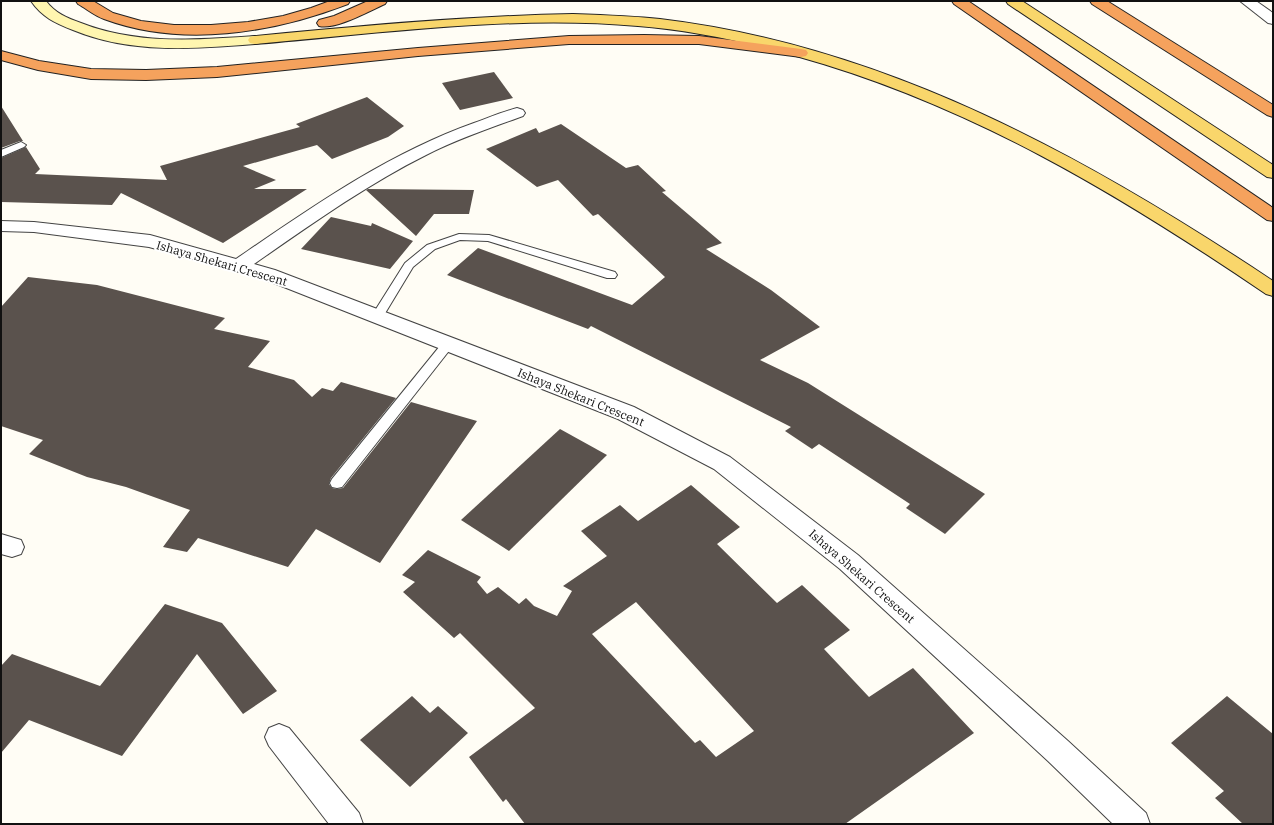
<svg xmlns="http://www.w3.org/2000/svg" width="1274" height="825" font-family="'IBM Plex Serif',serif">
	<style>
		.building { fill: #5a524d; fill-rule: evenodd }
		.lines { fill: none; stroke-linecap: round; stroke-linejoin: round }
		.lane-casing { stroke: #444; stroke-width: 2 }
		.street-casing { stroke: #444; stroke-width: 2 }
		.secondary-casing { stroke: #333; stroke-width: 2 }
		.primary-casing { stroke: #222; stroke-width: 2 }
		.highway-casing { stroke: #222; stroke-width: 2 }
		.lane { fill: #fff; fill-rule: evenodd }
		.street { fill: #fff; fill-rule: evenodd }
		.secondary { fill: #fff6b0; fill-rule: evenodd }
		.primary { fill: #f9d66b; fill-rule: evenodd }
		.highway { fill: #f5a25d; fill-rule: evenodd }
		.labels { text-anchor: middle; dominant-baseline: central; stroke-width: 4; stroke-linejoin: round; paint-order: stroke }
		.street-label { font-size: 12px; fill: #111; stroke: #fff }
	</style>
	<rect width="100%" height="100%" fill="#fffdf5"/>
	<g class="building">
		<polygon points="494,72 513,98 460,110 442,83"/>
		<polygon points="367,97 404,126 388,137 332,159 317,145 243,166 276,180 254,189 307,189 223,243 121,193 112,205 1,202 1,158 26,147 40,169 35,174 167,180 160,166 300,127 296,124"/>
		<polygon points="1,106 23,141 20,141 1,148"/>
		<polygon points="561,124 626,168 638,165 666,191 662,192 722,243 706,249 771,290 820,327 760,360 808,383 985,494 945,534 906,508 910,504 819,444 812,449 785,431 791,427 591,326 588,329 447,275 478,248 632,305 665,277 598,214 593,216 558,180 537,187 486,149 536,128 539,133"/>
		<polygon points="368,189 474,190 469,214 434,214 416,236 366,190"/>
		<polygon points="331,217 371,226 372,223 413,241 390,269 301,249"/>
		<polygon points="28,277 97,285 225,318 214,329 270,341 248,367 294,380 312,397 322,388 333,391 341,382 396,398 331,478 329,484 332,488 337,489 343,488 411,402 477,421 380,563 316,529 288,567 198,538 187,552 163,547 190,510 126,487 87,477 29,454 43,440 1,426 1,307"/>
		<polygon points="560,429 607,455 509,551 461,520"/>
		<path d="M 691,485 L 740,527 L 717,544 L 777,603 L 802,585 L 850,630 L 824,649 L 869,697 L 913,668 L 974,733 L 845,824 L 525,824 L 506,799 L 503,802 L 469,757 L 535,708 L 460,633 L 454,638 L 403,592 L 415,582 L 402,575 L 428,550 L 481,577 L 477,582 L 487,594 L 498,587 L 519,604 L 526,598 L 534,606 L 557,616 L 572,591 L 563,586 L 607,556 L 581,531 L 620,505 L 638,521 ZM 636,602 L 754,731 L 716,757 L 700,740 L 695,743 L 592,634 Z"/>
		<polygon points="165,604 222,623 277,691 243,714 197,654 122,756 29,720 1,753 1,666 12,654 100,686"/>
		<polygon points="412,696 430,713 438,706 468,733 410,787 360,740"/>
		<polygon points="1227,696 1273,734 1273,824 1243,824 1215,798 1224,791 1171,743"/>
	</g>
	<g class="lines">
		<defs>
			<g id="lane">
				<polygon points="21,142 26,145 24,147 1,157 1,150"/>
				<polygon points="459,234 489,235 615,272 617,275 615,278 607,278 488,241 460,240 435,249 413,267 381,320 373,320 371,317 405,263 427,245"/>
				<polygon points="448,340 452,341 454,344 452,347 342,487 337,488 332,487 330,483 332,479 444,341"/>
			</g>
			<g id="street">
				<polygon points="1240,1 1256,1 1273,13 1273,24 1268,23"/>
				<path d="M 517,108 L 523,110 L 525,113 L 523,116 C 490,128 457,139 426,155 C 366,185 310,225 254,264 L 275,270 L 634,407 L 730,457 L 858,555 L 1068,741 L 1146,813 L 1150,824 L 1113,824 L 1048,761 L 840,569 L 714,469 L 618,419 L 261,278 L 149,247 L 34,232 L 1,231 L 1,221 L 34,222 L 150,235 L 236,259 C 312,207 387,154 474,123 C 488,118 502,112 517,108 Z"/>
				<polygon points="1,534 21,540 24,547 21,554 12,557 1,554"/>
				<polygon points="279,724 289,728 359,813 363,824 329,824 269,746 265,737 269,728"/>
			</g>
			<path id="secondary" d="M 31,1 L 46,1 C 55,13 67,18 81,23 C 137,45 196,40 255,36 L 260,37 L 262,40 L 260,43 L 255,44 C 193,49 131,54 73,30 C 55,23 42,17 31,1 Z"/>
			<g id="primary">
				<polygon points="1006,1 1022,1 1273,165 1273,178 1267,177 1008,4"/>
				<path d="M 573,14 C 602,15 631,16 660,19 C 886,46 1087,157 1273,281 L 1273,296 L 1266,294 C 1119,194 969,104 796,56 C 745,42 691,30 638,26 C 510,15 382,33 255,44 L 250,43 L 248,40 L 250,37 L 255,36 C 361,26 466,16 573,14 Z"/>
			</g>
			<g id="highway">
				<path d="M 76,1 L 93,1 L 113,13 L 141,21 L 174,25 L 211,25 L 248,22 L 283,16 L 311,8 L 330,1 L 350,1 L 348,4 C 273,33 182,48 104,19 C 95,16 87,9 78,4 Z"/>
				<path d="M 368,1 L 387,1 L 385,4 C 369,11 336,30 319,26 L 317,23 L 319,20 L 334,16 Z"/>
				<polygon points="952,1 968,1 1273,208 1273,221 1267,220 954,4"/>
				<polygon points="1090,1 1107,1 1273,105 1273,117 1267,115 1092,4"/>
				<polygon points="644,35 699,36 801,49 806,50 808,53 806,56 801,57 699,44 569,44 418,56 217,77 146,80 91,79 38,70 1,60 1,51 39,61 91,69 146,70 217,67 418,48 569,36"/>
			</g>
		</defs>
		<use href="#lane" class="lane-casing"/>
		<use href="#street" class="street-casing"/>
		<use href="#secondary" class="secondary-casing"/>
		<use href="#primary" class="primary-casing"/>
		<use href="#highway" class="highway-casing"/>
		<use href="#lane" class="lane"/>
		<use href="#street" class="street"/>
		<use href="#secondary" class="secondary"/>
		<use href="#primary" class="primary"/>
		<use href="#highway" class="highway"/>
	</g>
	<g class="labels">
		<g class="street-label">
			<text transform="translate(222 263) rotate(16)">Ishaya Shekari Crescent</text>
			<text transform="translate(581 397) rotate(22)">Ishaya Shekari Crescent</text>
			<text transform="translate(862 576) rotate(41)">Ishaya Shekari Crescent</text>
		</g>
	</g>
	<rect width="1274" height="825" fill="none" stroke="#111111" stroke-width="4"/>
</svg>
